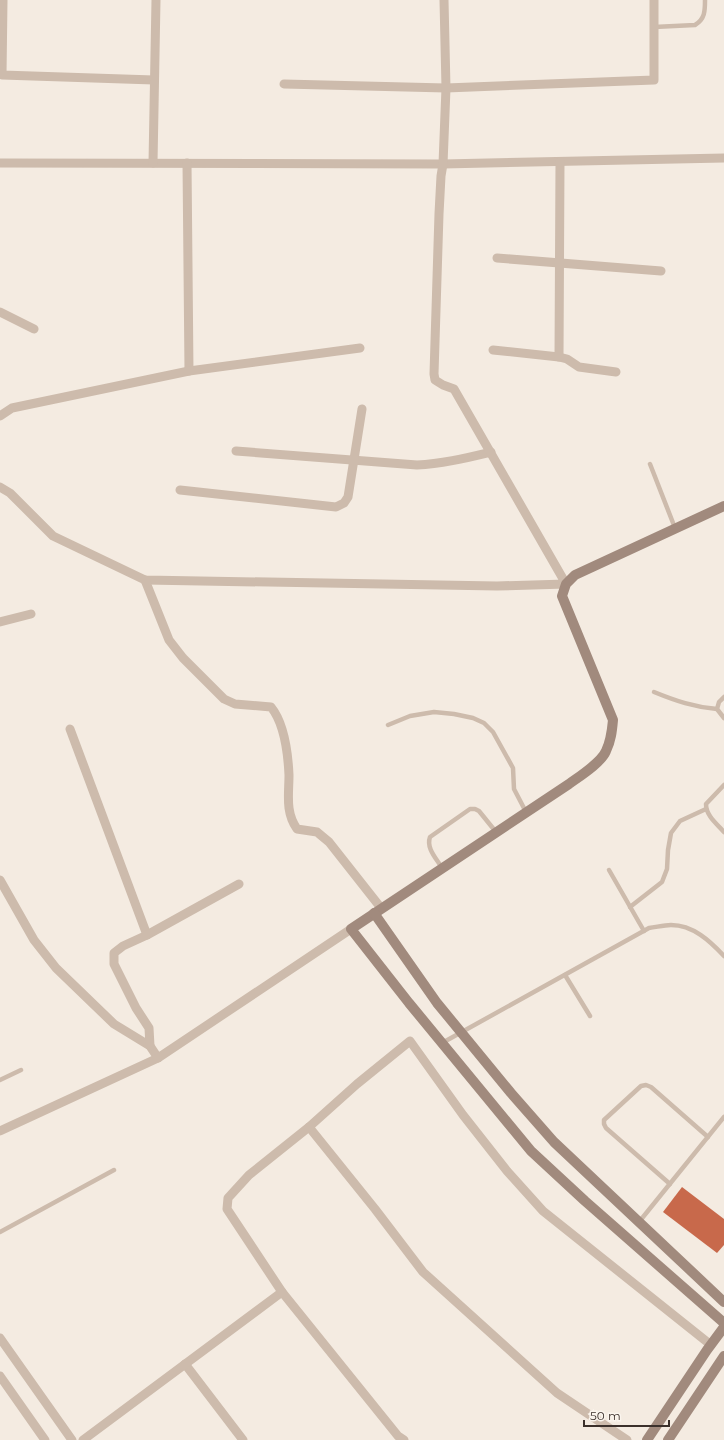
<svg xmlns="http://www.w3.org/2000/svg" width="724" height="1440" font-family="Montserrat,sans-serif">
	<style>
		.building { fill: #c8694b }
		.lines { fill: none; stroke-linecap: round; stroke-linejoin: round }
		.lane { stroke: #cdbbac; stroke-width: 4.5 }
		.street { stroke: #cdbbac; stroke-width: 9 }
		.secondary { stroke: #a18a7d; stroke-width: 10 }
	</style>
	<rect width="100%" height="100%" fill="#f4ebe1"/>
	<polygon class="building" points="682,1187 724,1219 724,1245 717,1253 663,1212"/>
	<g class="lines">
		<g class="lane">
			<path d="M 654,27 L 695,25 C 705,19 705,11 705,0"/>
			<polyline points="650,464 675,528"/>
			<path d="M 654,692 C 676,701 694,707 717,709"/>
			<polyline points="724,697 719,702 717,709 724,718"/>
			<polyline points="388,725 410,716 434,712 454,714 473,718 484,723 493,732 513,768 514,789 526,812"/>
			<path d="M 724,785 L 706,804 C 706,816 717,824 724,832"/>
			<path d="M 442,868 C 436,858 426,848 430,837 L 470,809 L 475,809 L 479,811 L 496,832"/>
			<polyline points="609,870 644,931"/>
			<polyline points="630,907 662,882 667,869 668,850 671,833 680,821 706,809"/>
			<polyline points="565,975 590,1016"/>
			<path d="M 442,1043 L 649,928 C 657,927 664,925 671,925 C 693,925 710,941 724,956"/>
			<polyline points="0,1080 21,1070"/>
			<polyline points="670,1184 606,1128 604,1124 604,1120 641,1086 646,1085 651,1087 708,1137"/>
			<polyline points="639,1222 724,1117"/>
			<polyline points="0,1232 114,1170"/>
		</g>
		<g class="street">
			<polyline points="3,0 2,75 154,80"/>
			<polyline points="284,84 446,88 654,80 654,0"/>
			<polyline points="0,163 443,164 724,158"/>
			<polyline points="153,163 156,0"/>
			<polyline points="187,163 189,371"/>
			<polyline points="497,258 661,271"/>
			<polyline points="0,312 34,329"/>
			<polyline points="493,350 559,357 567,359 579,367 616,372"/>
			<polyline points="559,357 560,162"/>
			<polyline points="0,416 12,408 189,371 360,348"/>
			<path d="M 236,451 L 417,465 C 442,464 466,458 491,452"/>
			<polyline points="0,487 10,493 53,536 145,580 497,586 566,584 454,389 443,385 435,380 434,374 439,214 441,176 443,164 446,88 444,0"/>
			<polyline points="180,490 336,507 344,503 348,497 362,409"/>
			<path d="M 145,580 L 169,640 L 183,658 L 224,699 L 235,704 L 271,707 C 284,723 288,754 289,775 C 289,794 285,812 297,829 L 317,832 L 329,842 L 381,908"/>
			<polyline points="0,622 31,614"/>
			<polyline points="70,729 147,935"/>
			<polyline points="0,880 34,940 56,968 114,1024 150,1046 158,1058"/>
			<polyline points="150,1046 149,1028 136,1008 114,964 114,953 123,946 147,935 239,884"/>
			<polyline points="309,1127 375,1209 423,1272 557,1393 627,1440"/>
			<polyline points="0,1131 158,1058 351,929"/>
			<polyline points="0,1338 72,1440"/>
			<polyline points="185,1364 243,1440"/>
			<polyline points="0,1376 45,1440"/>
			<polyline points="83,1440 282,1292"/>
			<polyline points="404,1440 398,1436 282,1292 227,1209 228,1198 249,1175 309,1127 357,1084 410,1041 463,1115 507,1171 543,1211 711,1345"/>
		</g>
		<g class="secondary">
			<path d="M 724,506 L 575,575 L 566,584 L 562,596 L 613,720 C 612,731 611,741 606,751 C 601,763 580,776 569,784 L 351,929 L 409,1003 L 531,1151 L 585,1201 L 724,1323"/>
			<polyline points="374,913 437,1003 511,1093 554,1142 724,1302"/>
			<polyline points="647,1440 707,1350 724,1327"/>
			<polyline points="668,1440 724,1356"/>
		</g>
	</g>
	<path d="M584 1420v6h85v-6" fill="none" stroke="#3b302b" stroke-width="2"/>
	<text x="590" y="1420" font-size="12" fill="#3b302b" stroke="#fbf5ee" stroke-width="3" paint-order="stroke">50 m</text>
</svg>
